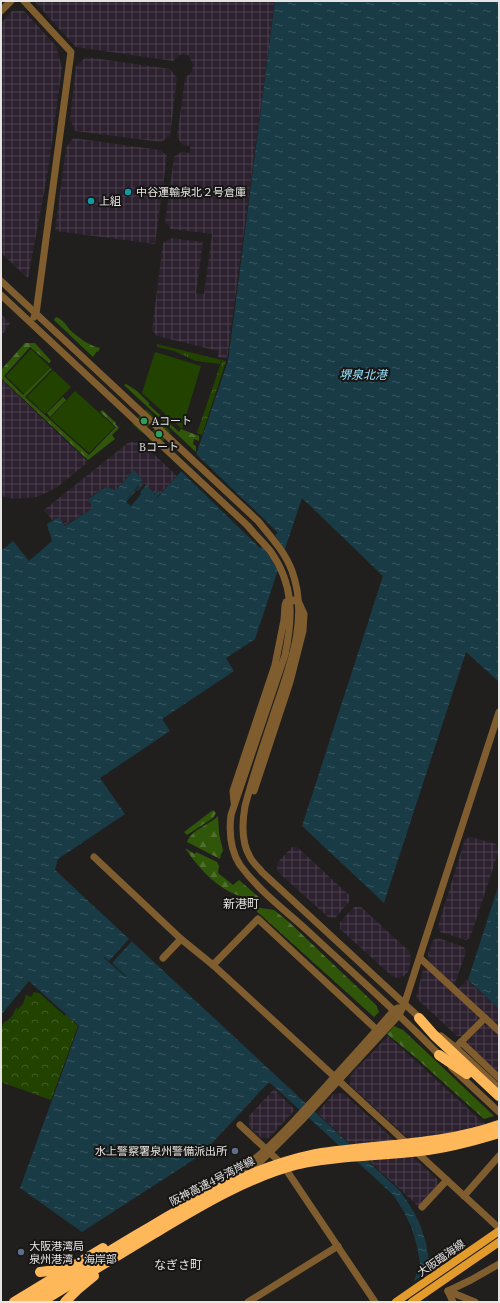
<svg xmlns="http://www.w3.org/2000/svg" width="500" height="1303" font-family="Lora,'Noto Sans JP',serif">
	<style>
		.industrial { fill: url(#industrial-grid) }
		.grass { fill: url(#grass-tufts) }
		.forest { fill: url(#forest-firs) }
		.park { fill: url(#park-crowns) }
		.pitch { fill: #224300 }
		.water { fill: url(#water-ripples) }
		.pier { fill: #201f1d }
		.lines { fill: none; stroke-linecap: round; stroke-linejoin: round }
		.minor { stroke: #805d2f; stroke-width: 7 }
		.major { stroke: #e39b2b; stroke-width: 8 }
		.highway { stroke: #feb859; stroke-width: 10 }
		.culture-dot { fill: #0f9aa8; stroke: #171614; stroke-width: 1.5 }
		.leisure-dot { fill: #2e9e5b; stroke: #171614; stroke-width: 1.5 }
		.service-dot { fill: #5c6f8a; stroke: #171614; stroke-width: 1.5 }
		.labels { text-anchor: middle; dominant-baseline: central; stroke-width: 4; stroke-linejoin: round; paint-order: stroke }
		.poi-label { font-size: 11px; fill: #e6e5e3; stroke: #171614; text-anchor: start }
		.street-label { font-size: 11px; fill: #e6e5e3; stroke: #171614 }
		.water-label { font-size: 12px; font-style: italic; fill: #93e0fb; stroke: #171614 }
		.neighbourhood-label { font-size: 12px; fill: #e6e5e3; stroke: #171614 }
	</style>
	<defs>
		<pattern id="industrial-grid" width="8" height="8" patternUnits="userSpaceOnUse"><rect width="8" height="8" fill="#2d212f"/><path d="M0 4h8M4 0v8" fill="none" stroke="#4b414d"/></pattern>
		<pattern id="grass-tufts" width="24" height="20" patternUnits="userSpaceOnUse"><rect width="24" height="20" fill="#224300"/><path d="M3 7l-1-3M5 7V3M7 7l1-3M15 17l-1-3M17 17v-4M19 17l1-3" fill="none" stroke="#425e25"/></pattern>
		<pattern id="forest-firs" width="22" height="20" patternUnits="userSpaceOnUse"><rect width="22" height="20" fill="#305709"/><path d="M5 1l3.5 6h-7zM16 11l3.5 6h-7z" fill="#4e6f2d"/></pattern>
		<pattern id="park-crowns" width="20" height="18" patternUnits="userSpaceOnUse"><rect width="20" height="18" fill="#224300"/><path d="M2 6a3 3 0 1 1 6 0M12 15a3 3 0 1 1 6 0" fill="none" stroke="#425e25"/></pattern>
		<pattern id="water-ripples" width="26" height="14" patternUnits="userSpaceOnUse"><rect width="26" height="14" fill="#183b46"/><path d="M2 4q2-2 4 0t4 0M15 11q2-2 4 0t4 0" fill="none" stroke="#3a5761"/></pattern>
	</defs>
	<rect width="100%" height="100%" fill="#201f1d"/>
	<g class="industrial">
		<polygon points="34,1 275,1 227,359 218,357 218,351 157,336 152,330 163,243 171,238 203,242 196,293 204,294 212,234 171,229 165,222 174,157 181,152 190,153 190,146 183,145 177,137 185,78 192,72 193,64 188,55 179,55 173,61 76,47"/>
		<polygon points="12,11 24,11 56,46 62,68 48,171 28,278 1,253 1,23"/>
		<polygon points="86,57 170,69 177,78 170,136 161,142 75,131 70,119 76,66"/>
		<polygon points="73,138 160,150 167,156 155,244 55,231 66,148"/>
		<polygon points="1,314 10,323 1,337"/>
		<polygon points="1,379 88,462 56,488 37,497 14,499 1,496"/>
		<polygon points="129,442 141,442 177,476 155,499 160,492 158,490 155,494 144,483 126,500 143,480 134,470 116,490 106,487 88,498 93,508 65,525 59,517 53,521 44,510"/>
		<polygon points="471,837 496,844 499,850 470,938 466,940 440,932 438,926 465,839"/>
		<polygon points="292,847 297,847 349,895 349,902 335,918 328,917 277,871 277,863"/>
		<polygon points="354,907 361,907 410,952 411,961 408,972 404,976 397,978 392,976 340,929 340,922"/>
		<polygon points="438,938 464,947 466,952 454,986 430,964 428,954 433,940"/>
		<polygon points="429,969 478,1015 478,1019 463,1036 457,1036 416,998 423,970"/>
		<polygon points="467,980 499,1009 499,1028 458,989"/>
		<polygon points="483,1025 488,1025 499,1035 499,1075 469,1047 468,1041"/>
		<polygon points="388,1036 487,1126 471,1131 410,1140 350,1085 350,1077 353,1072"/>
		<polygon points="274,1089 295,1110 269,1138 261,1138 249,1127 249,1116"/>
		<polygon points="343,1093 437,1179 438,1186 418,1206 317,1113 333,1094"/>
	</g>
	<polygon class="grass" points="157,344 221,360 220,364 196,361 174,351 157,347"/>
	<g class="forest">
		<path d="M 56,317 C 63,319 66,325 70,330 C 78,337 89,346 100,348 L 98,352 L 97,351 L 93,357 L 54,320 Z"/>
		<polygon points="25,343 35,343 51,361 49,363 30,347 4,376 23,395 50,368 52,369 25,397 89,455 116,427 100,412 102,410 116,423 115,424 119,428 112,435 115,439 88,460 1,378 1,370"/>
		<polygon points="126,384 137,391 149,403 149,405 179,432 181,429 199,436 199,441 194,439 193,444 196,446 196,452 124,385"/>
		<polygon points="63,397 66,400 50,417 47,413"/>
		<polygon points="213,810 216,813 213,818 187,835 184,832"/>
		<path d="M 218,816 L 219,833 L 223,851 L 221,854 L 220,859 L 187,842 C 191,830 209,825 218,816 Z"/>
		<path d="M 185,848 L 195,854 L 196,852 L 217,862 L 219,866 L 218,873 L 233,885 L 239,880 L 262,900 C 255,899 247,899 240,896 C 217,889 198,867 185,848 Z"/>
		<polygon points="231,899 252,904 256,906 254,907 274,910 289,922 376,1005 379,1012 374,1017 252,907"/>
		<polygon points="394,1026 403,1030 494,1116 484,1119 414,1056 387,1034"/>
	</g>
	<g class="park">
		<polygon points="222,360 226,361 202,435 197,433"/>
		<polygon points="34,992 39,993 65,1016 66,1014 78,1026 51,1100 1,1082 1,1028 5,1021 7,1021 13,1015 16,1008 18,1009 23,1004 26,995 31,997"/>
	</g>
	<g class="pitch">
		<polygon points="31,349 50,367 24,394 6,376"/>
		<polygon points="155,352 201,366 182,429 142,393"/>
		<polygon points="53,370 71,387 45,414 27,397"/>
		<polygon points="75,391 115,427 89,453 50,418"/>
		<polygon points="146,409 156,418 142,433 132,424"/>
		<polygon points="161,422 171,432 157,447 147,437"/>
	</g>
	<g class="water">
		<polygon points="275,1 499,1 499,682 466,652 384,903 302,826 383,576 302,498 255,639 226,658 234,671 162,719 170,731 100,778 125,814 58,859 55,870 401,1192 414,1212 421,1227 426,1243 431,1272 427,1302 419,1302 420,1292 414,1281 420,1263 417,1246 411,1226 404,1212 394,1196 375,1178 269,1082 201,1155 82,1232 20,1188 79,1026 29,981 1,1015 1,551 13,541 29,561 52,541 47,524 59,517 65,526 93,508 88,499 106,487 116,490 134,470 143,480 126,500 144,483 155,494 158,490 160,492 156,499 196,455 228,361"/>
		<polygon points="499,884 499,1009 468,980"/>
	</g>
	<g class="pier">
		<polygon points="195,453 266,521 278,533 275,535 286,552 279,573 270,557 262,547 260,548 180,470"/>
		<polygon points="144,484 146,485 140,492 141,494 131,506 126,502 137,490 138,491"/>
		<polygon points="129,939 132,941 112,963 126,976 126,977 104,958 104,957 109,961"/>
		<polygon points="432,1269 433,1272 431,1282 430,1284 431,1286 429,1298 424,1302 417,1302 419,1292 413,1282"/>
	</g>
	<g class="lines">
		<g class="minor">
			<polyline points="24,1 71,52 36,314 34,317"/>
			<polyline points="1,11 11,1"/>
			<path d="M 1,281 L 258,521 C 271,537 285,552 292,571 C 310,620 288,670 273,716 C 263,746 253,776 245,806 C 242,823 241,842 250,857 C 253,863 258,867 262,872 L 422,1020"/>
			<path d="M 1,295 L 248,526 C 255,535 264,543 271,552 C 294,585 293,617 285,655 L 231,815 C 229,832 230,850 240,865 C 259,891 286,911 310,933 C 354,974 400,1014 442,1058"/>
			<polyline points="234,802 233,791 275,665 284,620 285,605 286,602 294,600 299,603 304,614 303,631 290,682 254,791"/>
			<polyline points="94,857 181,939 213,965 499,1228"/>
			<polyline points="163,958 181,939"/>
			<polyline points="420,958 499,1031"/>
			<polyline points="213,965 258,919 377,1030"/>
			<polyline points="441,1036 456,1048 499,1088"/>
			<polyline points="461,1042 499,1078"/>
			<polyline points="458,1045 485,1018"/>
			<polyline points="452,1068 499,1112"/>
			<polyline points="240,1125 283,1165 375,1302"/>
			<polyline points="250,1172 304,1118 399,1015 404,1005 499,712"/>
			<path d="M 217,1185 C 261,1161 294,1121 327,1085 C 349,1060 372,1036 394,1010 L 398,1008"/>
			<polyline points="464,1196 499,1156"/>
			<polyline points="422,1207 447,1180"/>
			<polyline points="448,1291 471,1280 499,1264"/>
			<polyline points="448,1291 475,1302"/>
			<polyline points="448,1291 453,1302"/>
			<polyline points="248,1302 338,1246"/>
		</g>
		<g class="major">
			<polyline points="396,1302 499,1231"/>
			<polyline points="412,1302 499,1242"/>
		</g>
		<g class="highway">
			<polyline points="419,1018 434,1035 499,1096"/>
			<polyline points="439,1055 467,1074"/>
			<polyline points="40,1272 64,1269"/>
			<polyline points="14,1302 103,1248"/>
			<path d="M 27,1302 C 68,1277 108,1251 150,1227 C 204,1195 254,1167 316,1154 C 378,1144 439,1146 499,1125"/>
			<path d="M 41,1302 C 79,1279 117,1256 155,1233 C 200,1206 248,1177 299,1164 C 339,1155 379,1156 420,1151 C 447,1148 473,1141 499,1133"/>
			<polyline points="65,1302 77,1290 94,1276"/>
		</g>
	</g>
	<g class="culture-dot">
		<circle cx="128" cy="192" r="4"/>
		<circle cx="91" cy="201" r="4"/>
	</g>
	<g class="leisure-dot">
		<circle cx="144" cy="421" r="4"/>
		<circle cx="159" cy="434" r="4"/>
	</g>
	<g class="service-dot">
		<circle cx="235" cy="1151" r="4"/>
		<circle cx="21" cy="1252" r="4"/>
	</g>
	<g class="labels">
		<g class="poi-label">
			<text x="136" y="192">中谷運輸泉北２号倉庫</text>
			<text x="99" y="201">上組</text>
			<text x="152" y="421">Aコート</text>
			<text x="159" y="447" text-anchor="middle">Bコート</text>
			<text x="227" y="1151" text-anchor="end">水上警察署泉州警備派出所</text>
			<text x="29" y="1246">大阪港湾局<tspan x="29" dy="13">泉州港湾・海岸部</tspan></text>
		</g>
		<g class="street-label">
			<text transform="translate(212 1181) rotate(-27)">阪神高速4号湾岸線</text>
			<text transform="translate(441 1258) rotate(-35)">大阪臨海線</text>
		</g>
		<g class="water-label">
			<text x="363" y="374">堺泉北港</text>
		</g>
		<g class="neighbourhood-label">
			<text x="241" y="903">新港町</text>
			<text x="178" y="1264">なぎさ町</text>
		</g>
	</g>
	<rect width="500" height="1303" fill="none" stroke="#e6e5e3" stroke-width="4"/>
</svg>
